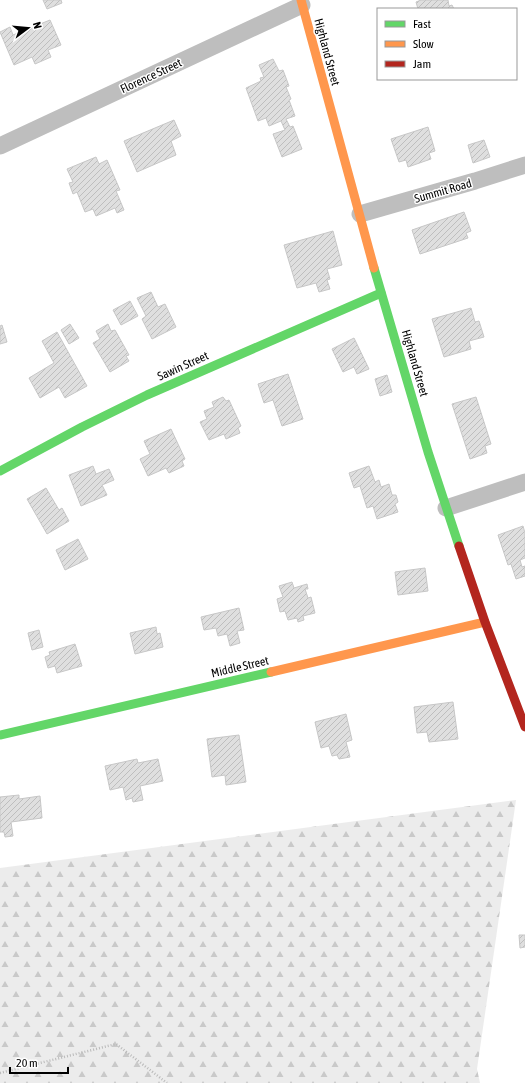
<svg xmlns="http://www.w3.org/2000/svg" width="525" height="1083" font-family="'Asap Condensed',sans-serif">
	<style>
		.forest { fill: url(#forest-firs) }
		.building { fill: url(#building-hatch); stroke: #c7c7c7 }
		.lines { fill: none; stroke-linecap: round; stroke-linejoin: round }
		.path { stroke: #b9b9b9; stroke-width: 2.5; stroke-dasharray: 1 2; stroke-linecap: butt }
		.street { stroke: #bebebe; stroke-width: 17 }
		.fast { stroke: #63d668; stroke-width: 9 }
		.slow { stroke: #ff974d; stroke-width: 9 }
		.jam { stroke: #b3261e; stroke-width: 9 }
		.labels { text-anchor: middle; dominant-baseline: central; stroke-width: 3; stroke-linejoin: round; paint-order: stroke }
		.street-label { font-size: 12px; fill: #000; stroke: #fff }
	</style>
	<defs>
		<pattern id="forest-firs" width="22" height="20" patternUnits="userSpaceOnUse"><rect width="22" height="20" fill="#ececec"/><path d="M5 1l3.5 6h-7zM16 11l3.5 6h-7z" fill="#c9c9c9"/></pattern>
		<pattern id="building-hatch" width="6" height="6" patternUnits="userSpaceOnUse"><rect width="6" height="6" fill="#dfdfdf"/><path d="M-1 1l2-2M0 6l6-6M5 7l2-2" fill="none" stroke="#bebebe"/></pattern>
	</defs>
	<rect width="100%" height="100%" fill="#fff"/>
	<polygon class="forest" points="516,800 477,1069 480,1083 0,1083 0,868"/>
	<g class="building">
		<polygon points="43,0 61,0 62,3 47,9"/>
		<polygon points="421,0 448,0 449,6 452,5 454,9 418,9 416,2"/>
		<polygon points="50,20 61,45 48,50 51,57 35,64 32,57 14,65 0,32 10,27 13,35"/>
		<polygon points="273,59 279,71 283,70 289,86 286,87 291,99 289,100 295,116 286,119 290,127 293,126 302,149 282,157 273,134 285,130 281,121 269,126 266,118 258,121 246,88 261,81 260,78 264,77 259,65"/>
		<polygon points="174,120 181,136 171,141 176,155 137,172 124,141"/>
		<polygon points="428,127 435,151 429,153 431,159 408,167 406,160 399,162 391,139"/>
		<polygon points="484,140 490,157 473,163 468,145"/>
		<polygon points="96,157 99,164 107,160 120,190 116,191 124,210 117,213 115,208 96,216 93,209 85,212 77,192 73,194 69,183 73,182 67,169"/>
		<polygon points="464,212 471,231 466,233 468,238 420,254 412,230"/>
		<polygon points="333,231 342,265 327,269 330,279 327,280 330,289 319,292 316,283 297,288 284,245"/>
		<polygon points="151,292 158,307 165,304 176,327 152,339 142,319 146,316 137,298"/>
		<polygon points="130,301 138,316 121,325 113,310"/>
		<polygon points="471,308 475,322 479,321 484,337 469,341 471,349 444,357 432,319"/>
		<polygon points="70,324 79,338 69,344 61,330"/>
		<polygon points="108,324 111,331 115,330 129,355 126,356 129,361 110,372 93,343 100,339 96,331"/>
		<polygon points="2,325 7,342 0,344 0,326"/>
		<polygon points="57,332 87,386 65,398 59,387 40,398 29,378 54,363 42,341"/>
		<polygon points="354,338 369,369 357,374 354,367 343,372 332,349"/>
		<polygon points="288,374 303,419 282,426 273,400 264,403 258,384"/>
		<polygon points="387,375 392,392 380,396 375,379"/>
		<polygon points="223,397 226,401 229,400 241,426 238,428 240,433 226,439 224,434 209,440 200,422 207,419 204,411 214,407 212,402"/>
		<polygon points="476,397 491,444 485,446 487,453 470,459 452,404"/>
		<polygon points="171,429 185,459 182,461 184,466 169,473 166,468 148,476 140,459 150,454 144,441"/>
		<polygon points="93,466 96,474 109,469 114,480 102,485 107,495 81,506 69,475"/>
		<polygon points="369,466 375,482 379,480 381,487 389,484 392,495 396,495 398,502 395,504 398,512 377,519 373,506 367,508 360,486 354,488 349,473"/>
		<polygon points="46,488 59,510 62,508 69,521 47,534 27,499"/>
		<polygon points="523,526 525,533 525,558 520,560 522,567 525,566 525,576 516,579 511,564 508,565 498,535"/>
		<polygon points="78,539 88,559 65,570 56,550"/>
		<polygon points="425,568 428,591 398,595 395,572"/>
		<polygon points="292,582 294,588 307,584 308,589 305,589 308,598 311,597 315,613 303,616 304,620 298,622 297,618 288,620 285,611 280,612 277,599 283,597 279,586"/>
		<polygon points="239,608 244,630 237,631 240,643 230,646 227,634 218,636 216,628 204,630 201,617"/>
		<polygon points="156,627 157,634 160,633 163,647 135,654 130,633"/>
		<polygon points="39,630 43,647 32,650 28,633"/>
		<polygon points="75,644 82,666 57,673 55,666 48,668 45,657 50,655 49,652"/>
		<polygon points="453,702 458,739 429,742 427,732 417,733 414,707"/>
		<polygon points="346,714 352,740 346,742 350,757 339,759 337,755 332,756 329,746 321,748 315,722"/>
		<polygon points="239,735 246,782 226,785 225,775 212,777 207,739"/>
		<polygon points="137,759 138,763 158,759 163,781 140,786 143,800 133,802 132,798 126,800 123,787 110,790 105,766"/>
		<polygon points="19,795 19,799 40,796 42,818 11,822 13,836 5,837 4,832 0,832 0,797"/>
		<polygon points="519,935 525,935 525,947 520,948"/>
	</g>
	<g class="lines">
		<polyline class="path" points="0,1073 116,1044 167,1083"/>
		<g class="street">
			<polyline points="0,146 302,5"/>
			<polyline points="360,214 475,181 525,165"/>
			<polyline points="446,508 525,482"/>
		</g>
		<g class="fast">
			<polyline points="374,268 428,452 459,546"/>
			<polyline points="0,471 82,427 147,395 381,293"/>
			<polyline points="0,735 271,672"/>
		</g>
		<g class="slow">
			<polyline points="301,0 374,268"/>
			<polyline points="271,672 485,622"/>
		</g>
		<polyline class="jam" points="459,546 485,622 525,727"/>
	</g>
	<g class="labels">
		<g class="street-label">
			<text transform="translate(327 52) rotate(75)">Highland Street</text>
			<text transform="translate(151 76) rotate(-25)">Florence Street</text>
			<text transform="translate(443 191) rotate(-16)">Summit Road</text>
			<text transform="translate(415 363) rotate(74)">Highland Street</text>
			<text transform="translate(183 366) rotate(-24)">Sawin Street</text>
			<text transform="translate(240 667) rotate(-13)">Middle Street</text>
		</g>
	</g>
	<rect x="377" y="8" width="140" height="72" fill="#ffffff" stroke="#999999"/>
	<rect x="385" y="21" width="20" height="6" fill="#63d668" stroke="#999999"/>
	<text x="413" y="28" font-size="12" fill="#000000">Fast</text>
	<rect x="385" y="41" width="20" height="6" fill="#ff974d" stroke="#999999"/>
	<text x="413" y="48" font-size="12" fill="#000000">Slow</text>
	<rect x="385" y="61" width="20" height="6" fill="#b3261e" stroke="#999999"/>
	<text x="413" y="68" font-size="12" fill="#000000">Jam</text>
	<g transform="translate(28 28) rotate(74)" stroke="#ffffff" stroke-width="3" paint-order="stroke">
	<path d="M0-3L7 15L0 10L-7 15Z" fill="#000000"/>
	<text y="-6" font-size="11" font-weight="bold" text-anchor="middle" fill="#000000">N</text>
	</g>
	<path d="M10 1067v6h58v-6" fill="none" stroke="#000000" stroke-width="2"/>
	<text x="16" y="1067" font-size="12" fill="#000000" stroke="#ffffff" stroke-width="3" paint-order="stroke">20 m</text>
</svg>
